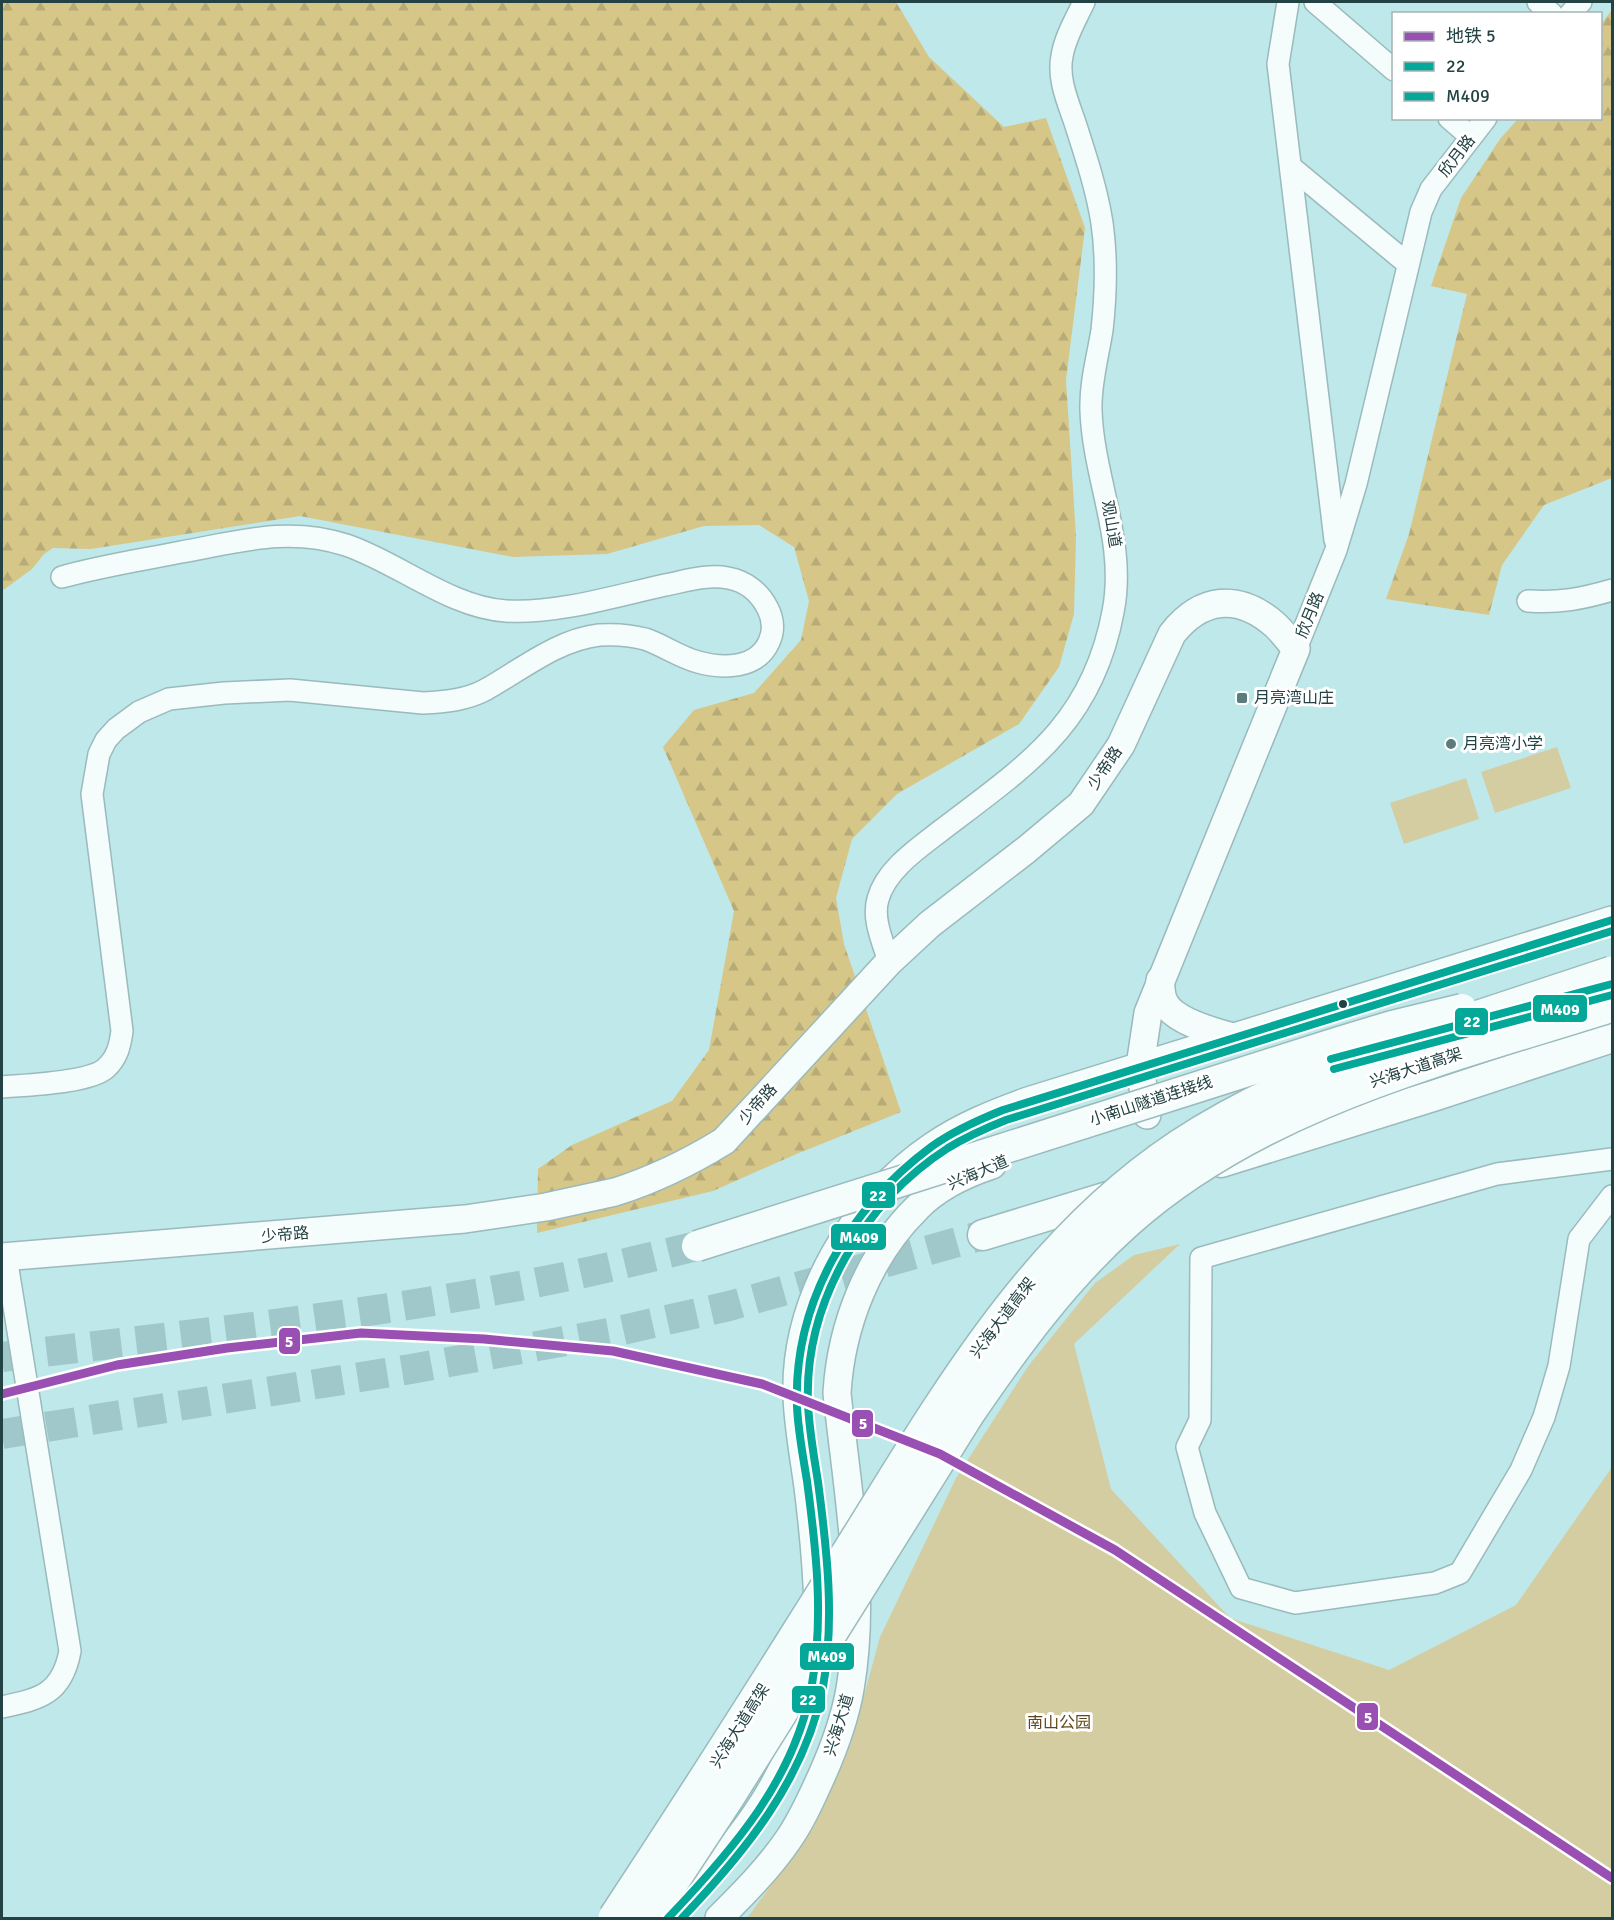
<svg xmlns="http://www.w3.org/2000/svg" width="1614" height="1920" font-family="Signika,'Noto Sans SC',sans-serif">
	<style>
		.forest { fill: url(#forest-firs) }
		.park { fill: #d5cda2 }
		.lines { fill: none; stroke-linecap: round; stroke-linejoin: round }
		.secondary-tunnel { stroke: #a0c7c9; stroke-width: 30; stroke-dasharray: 30 15; stroke-linecap: butt }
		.minor-casing { stroke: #9ababc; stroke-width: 24 }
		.tertiary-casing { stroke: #9ababc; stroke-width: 30 }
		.secondary-casing { stroke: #9ababc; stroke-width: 33 }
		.minor { stroke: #f5fcfc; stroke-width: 21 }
		.tertiary { stroke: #f5fcfc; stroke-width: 27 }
		.secondary { stroke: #f5fcfc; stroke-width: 30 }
		.secondary-bridge-casing { stroke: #9ababc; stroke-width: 33; stroke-linecap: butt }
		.primary-bridge-casing { stroke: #9ababc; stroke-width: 36; stroke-linecap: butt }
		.secondary-bridge { stroke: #f5fcfc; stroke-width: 30 }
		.primary-bridge { stroke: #f5fcfc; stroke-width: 33 }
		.bus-1-casing { stroke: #fff; stroke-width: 12 }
		.bus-2-casing { stroke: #fff; stroke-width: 12 }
		.bus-1 { stroke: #03a898; stroke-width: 8 }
		.bus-2 { stroke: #03a898; stroke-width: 8 }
		.metro-1-casing { stroke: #fff; stroke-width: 14 }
		.metro-1 { stroke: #9950b2; stroke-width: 9 }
		.poi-dot { fill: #5a7c7d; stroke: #fff; stroke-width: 2 }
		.bus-dot { fill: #234243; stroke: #fff; stroke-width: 2 }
		.labels { text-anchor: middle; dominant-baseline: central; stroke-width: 6; stroke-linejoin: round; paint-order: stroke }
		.street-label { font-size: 16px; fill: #234243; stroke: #fff }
		.poi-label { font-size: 16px; fill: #234243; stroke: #fff; text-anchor: start }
		.park-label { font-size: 16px; fill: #61471a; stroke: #fff }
		.line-badge { stroke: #fff; stroke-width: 2 }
		.badge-label { font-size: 16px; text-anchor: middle; font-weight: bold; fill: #fff }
	</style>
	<defs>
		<pattern id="forest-firs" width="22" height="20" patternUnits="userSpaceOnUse" patternTransform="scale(1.5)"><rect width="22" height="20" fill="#d6c688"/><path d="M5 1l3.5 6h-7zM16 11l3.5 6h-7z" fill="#b7ab77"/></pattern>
	</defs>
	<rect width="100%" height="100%" fill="#bfe8ea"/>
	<g class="forest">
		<polygon points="2,2 896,2 929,57 1004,127 1046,118 1085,228 1066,380 1076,536 1074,614 1059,667 1019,724 897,794 852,839 836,898 844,944 901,1112 794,1155 713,1191 537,1233 538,1169 572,1145 672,1101 709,1050 734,911 663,747 694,710 754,693 801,640 809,601 794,547 759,525 704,526 607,554 513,557 300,516 91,549 53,548 44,554 32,569 2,591"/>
		<polygon points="1612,10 1612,478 1544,505 1502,565 1489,615 1386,599 1409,534 1467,294 1431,286 1461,198 1500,139 1518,119 1600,118 1601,24"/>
	</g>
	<g class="park">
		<polygon points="1557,747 1571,788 1495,813 1481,772"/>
		<polygon points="1466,778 1479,819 1404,844 1390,803"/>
		<polygon points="1180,1244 1074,1344 1111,1489 1230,1618 1389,1670 1516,1605 1612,1467 1612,1918 747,1918 813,1828 851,1743 880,1637 956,1478 1029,1365 1095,1283 1134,1255"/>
	</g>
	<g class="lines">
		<g class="secondary-tunnel">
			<path d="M 2,1357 C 191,1334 382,1315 569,1276 C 612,1267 655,1256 697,1246"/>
			<polyline points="2,1434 411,1369 609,1333 729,1306 983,1235"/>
		</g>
		<defs>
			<g id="minor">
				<polyline points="1288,2 1278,64 1335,540"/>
				<polyline points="1315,2 1394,70"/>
				<polyline points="1538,2 1552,14"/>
				<polyline points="1570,14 1581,2"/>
				<polyline points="1449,118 1471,137"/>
				<polyline points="1291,167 1408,264"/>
				<path d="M 1528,601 C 1560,603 1581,599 1612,590"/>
				<polyline points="1296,649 1336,550 1356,484 1421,212 1431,189 1486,118"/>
				<path d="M 889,962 C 883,942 872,919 878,899 C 886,869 920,847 943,829 C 1027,765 1092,724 1113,612 C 1127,542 1093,478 1091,410 C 1090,383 1098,356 1102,330 C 1106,294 1107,258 1102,223 C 1097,191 1087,160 1077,129 C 1070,106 1057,81 1062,56 C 1065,37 1076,19 1084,2"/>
				<path d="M 2,1087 C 25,1085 90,1083 106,1068 C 117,1058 120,1046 122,1031 L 92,794 L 99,754 L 106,740 L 116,729 L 139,712 L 169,699 L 224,693 L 290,690 L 423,703 C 445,702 466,700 485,690 C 521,670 557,640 599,635 C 614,634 630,635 645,639 C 663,645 679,657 698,662 C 723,669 757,669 769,642 C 774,631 773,619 768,609 C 760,593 746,581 728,578 C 707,574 686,581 665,585 C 616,596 556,614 506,611 C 451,608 397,562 346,545 C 288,526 238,542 181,552 C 141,560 101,566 62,577"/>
				<polyline points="1612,1159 1497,1174 1201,1258 1200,1420 1187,1447 1205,1513 1241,1588 1295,1603 1435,1583 1460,1573 1521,1470 1544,1417 1559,1366 1579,1239 1612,1196"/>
				<path d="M 2,1707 C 40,1699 62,1694 70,1651 L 6,1257"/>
			</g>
			<g id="tertiary">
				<path d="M 1160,980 C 1161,986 1161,994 1163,999 C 1170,1020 1214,1032 1233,1037"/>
				<path d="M 2,1257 L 465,1219 L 546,1207 L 615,1192 C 653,1180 690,1162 724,1141 L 889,962 L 930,924 L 1026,850 L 1081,804 L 1121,745 L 1172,634 C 1201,597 1238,593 1274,624 C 1282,631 1289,641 1296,649 L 1148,1013 L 1140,1066 L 1147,1115"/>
				<path d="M 818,1609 C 817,1568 813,1527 808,1487 C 804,1457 798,1426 797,1396 C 794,1300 854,1199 933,1146 C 962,1126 995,1113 1028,1101 L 1612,920"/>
				<path d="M 668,1918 C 740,1844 802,1769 815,1662"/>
				<path d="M 719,1918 C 744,1893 768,1869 788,1840 C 802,1820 812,1797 822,1775 C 834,1748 845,1718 850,1689 C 867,1591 847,1490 837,1393 C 841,1326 868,1256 917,1208 C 937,1187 965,1174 992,1165"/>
			</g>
			<g id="secondary">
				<polyline points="1221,1162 1433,1096 1612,1037"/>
				<polyline points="983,1235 1121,1193"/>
			</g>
		</defs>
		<use href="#minor" class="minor-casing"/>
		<use href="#tertiary" class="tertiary-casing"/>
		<use href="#secondary" class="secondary-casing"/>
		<use href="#minor" class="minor"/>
		<use href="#tertiary" class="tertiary"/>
		<use href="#secondary" class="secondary"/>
		<defs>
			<polyline id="secondary-bridge" points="697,1246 1336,1043 1392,1026 1462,1009"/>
			<g id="primary-bridge">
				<path d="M 615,1918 C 694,1798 771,1677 847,1555 C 941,1405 1029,1246 1180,1146 C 1263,1091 1355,1058 1449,1027 C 1503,1009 1558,991 1612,973"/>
				<path d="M 648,1918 L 727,1798 L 968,1413 C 1015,1344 1064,1277 1127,1221 C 1262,1101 1445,1058 1612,1005"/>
			</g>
		</defs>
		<use href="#secondary-bridge" class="secondary-bridge-casing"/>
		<use href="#primary-bridge" class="primary-bridge-casing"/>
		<use href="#secondary-bridge" class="secondary-bridge"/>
		<use href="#primary-bridge" class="primary-bridge"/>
		<defs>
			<g id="bus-1">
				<polyline points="1331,1059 1612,984"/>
				<path d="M 668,1918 C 732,1851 796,1778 812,1684 C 824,1617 816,1548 807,1481 C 803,1456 798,1431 797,1406 C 793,1303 850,1207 931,1147 C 953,1131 978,1120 1003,1110 L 1612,920"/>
			</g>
			<g id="bus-2">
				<polyline points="1334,1069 1612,995"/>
				<path d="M 682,1918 C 745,1852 805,1779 823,1687 C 835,1619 827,1550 818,1482 C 814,1456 809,1430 808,1403 C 804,1303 864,1202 948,1148 C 966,1137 986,1128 1006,1120 L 1612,931"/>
			</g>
		</defs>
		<use href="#bus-1" class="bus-1-casing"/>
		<use href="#bus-2" class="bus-2-casing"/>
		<use href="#bus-1" class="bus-1"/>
		<use href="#bus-2" class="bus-2"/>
		<defs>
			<polyline id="metro-1" points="2,1394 117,1365 227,1348 361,1333 484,1339 613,1351 762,1384 940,1454 1115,1550 1612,1878"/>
		</defs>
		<use href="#metro-1" class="metro-1-casing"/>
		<use href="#metro-1" class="metro-1"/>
	</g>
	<g class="poi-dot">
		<rect x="1236" y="692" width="12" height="12" rx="3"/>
		<circle cx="1451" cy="744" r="6"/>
	</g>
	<circle class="bus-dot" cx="1343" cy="1004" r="5"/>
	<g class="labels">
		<g class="street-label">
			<text transform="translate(1457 156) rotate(-52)">欣月路</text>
			<text transform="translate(1111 524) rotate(80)">观山道</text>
			<text transform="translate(1310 615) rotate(-68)">欣月路</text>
			<text transform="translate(1105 768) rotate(-56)">少帝路</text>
			<text transform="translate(1416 1068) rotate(-18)">兴海大道高架</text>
			<text transform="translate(1151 1101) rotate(-18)">小南山隧道连接线</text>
			<text transform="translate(758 1104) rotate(-48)">少帝路</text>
			<text transform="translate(978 1173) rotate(-23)">兴海大道</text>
			<text transform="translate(285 1235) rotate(-5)">少帝路</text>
			<text transform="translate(1003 1318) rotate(-53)">兴海大道高架</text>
			<text transform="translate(839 1725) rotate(-73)">兴海大道</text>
			<text transform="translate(740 1726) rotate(-58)">兴海大道高架</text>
		</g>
		<g class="poi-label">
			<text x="1254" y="698">月亮湾山庄</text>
			<text x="1463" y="744">月亮湾小学</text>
		</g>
		<g class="park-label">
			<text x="1059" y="1723">南山公园</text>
		</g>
	</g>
	<g class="line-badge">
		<rect x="1532" y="994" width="56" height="29" rx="6" fill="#03a898"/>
		<rect x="1454" y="1007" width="35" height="29" rx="6" fill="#03a898"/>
		<rect x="861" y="1181" width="35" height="28" rx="6" fill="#03a898"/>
		<rect x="830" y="1223" width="57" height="28" rx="6" fill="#03a898"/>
		<rect x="278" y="1327" width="23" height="28" rx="6" fill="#9950b2"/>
		<rect x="851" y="1409" width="23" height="29" rx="6" fill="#9950b2"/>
		<rect x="799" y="1642" width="56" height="29" rx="6" fill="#03a898"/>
		<rect x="791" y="1685" width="35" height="29" rx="6" fill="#03a898"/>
		<rect x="1356" y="1702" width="23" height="29" rx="6" fill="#9950b2"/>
	</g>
	<g class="badge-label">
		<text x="1560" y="1015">M409</text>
		<text x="1472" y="1027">22</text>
		<text x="878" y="1201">22</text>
		<text x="859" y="1243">M409</text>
		<text x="289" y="1347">5</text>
		<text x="863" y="1429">5</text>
		<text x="827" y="1662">M409</text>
		<text x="808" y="1705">22</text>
		<text x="1368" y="1723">5</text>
	</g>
	<rect width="1614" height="1920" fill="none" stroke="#234243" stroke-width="6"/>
	<rect x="1392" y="12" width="210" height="108" fill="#ffffff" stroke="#a7b3b4" stroke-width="1.5"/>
	<rect x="1404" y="32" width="30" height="9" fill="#9950b2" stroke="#a7b3b4" stroke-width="1.5"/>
	<text x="1446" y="42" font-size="18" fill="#234243">地铁 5</text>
	<rect x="1404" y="62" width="30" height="9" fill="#03a898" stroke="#a7b3b4" stroke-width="1.5"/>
	<text x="1446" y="72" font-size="18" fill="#234243">22</text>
	<rect x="1404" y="92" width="30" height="9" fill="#03a898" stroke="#a7b3b4" stroke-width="1.5"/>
	<text x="1446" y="102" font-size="18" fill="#234243">M409</text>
</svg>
